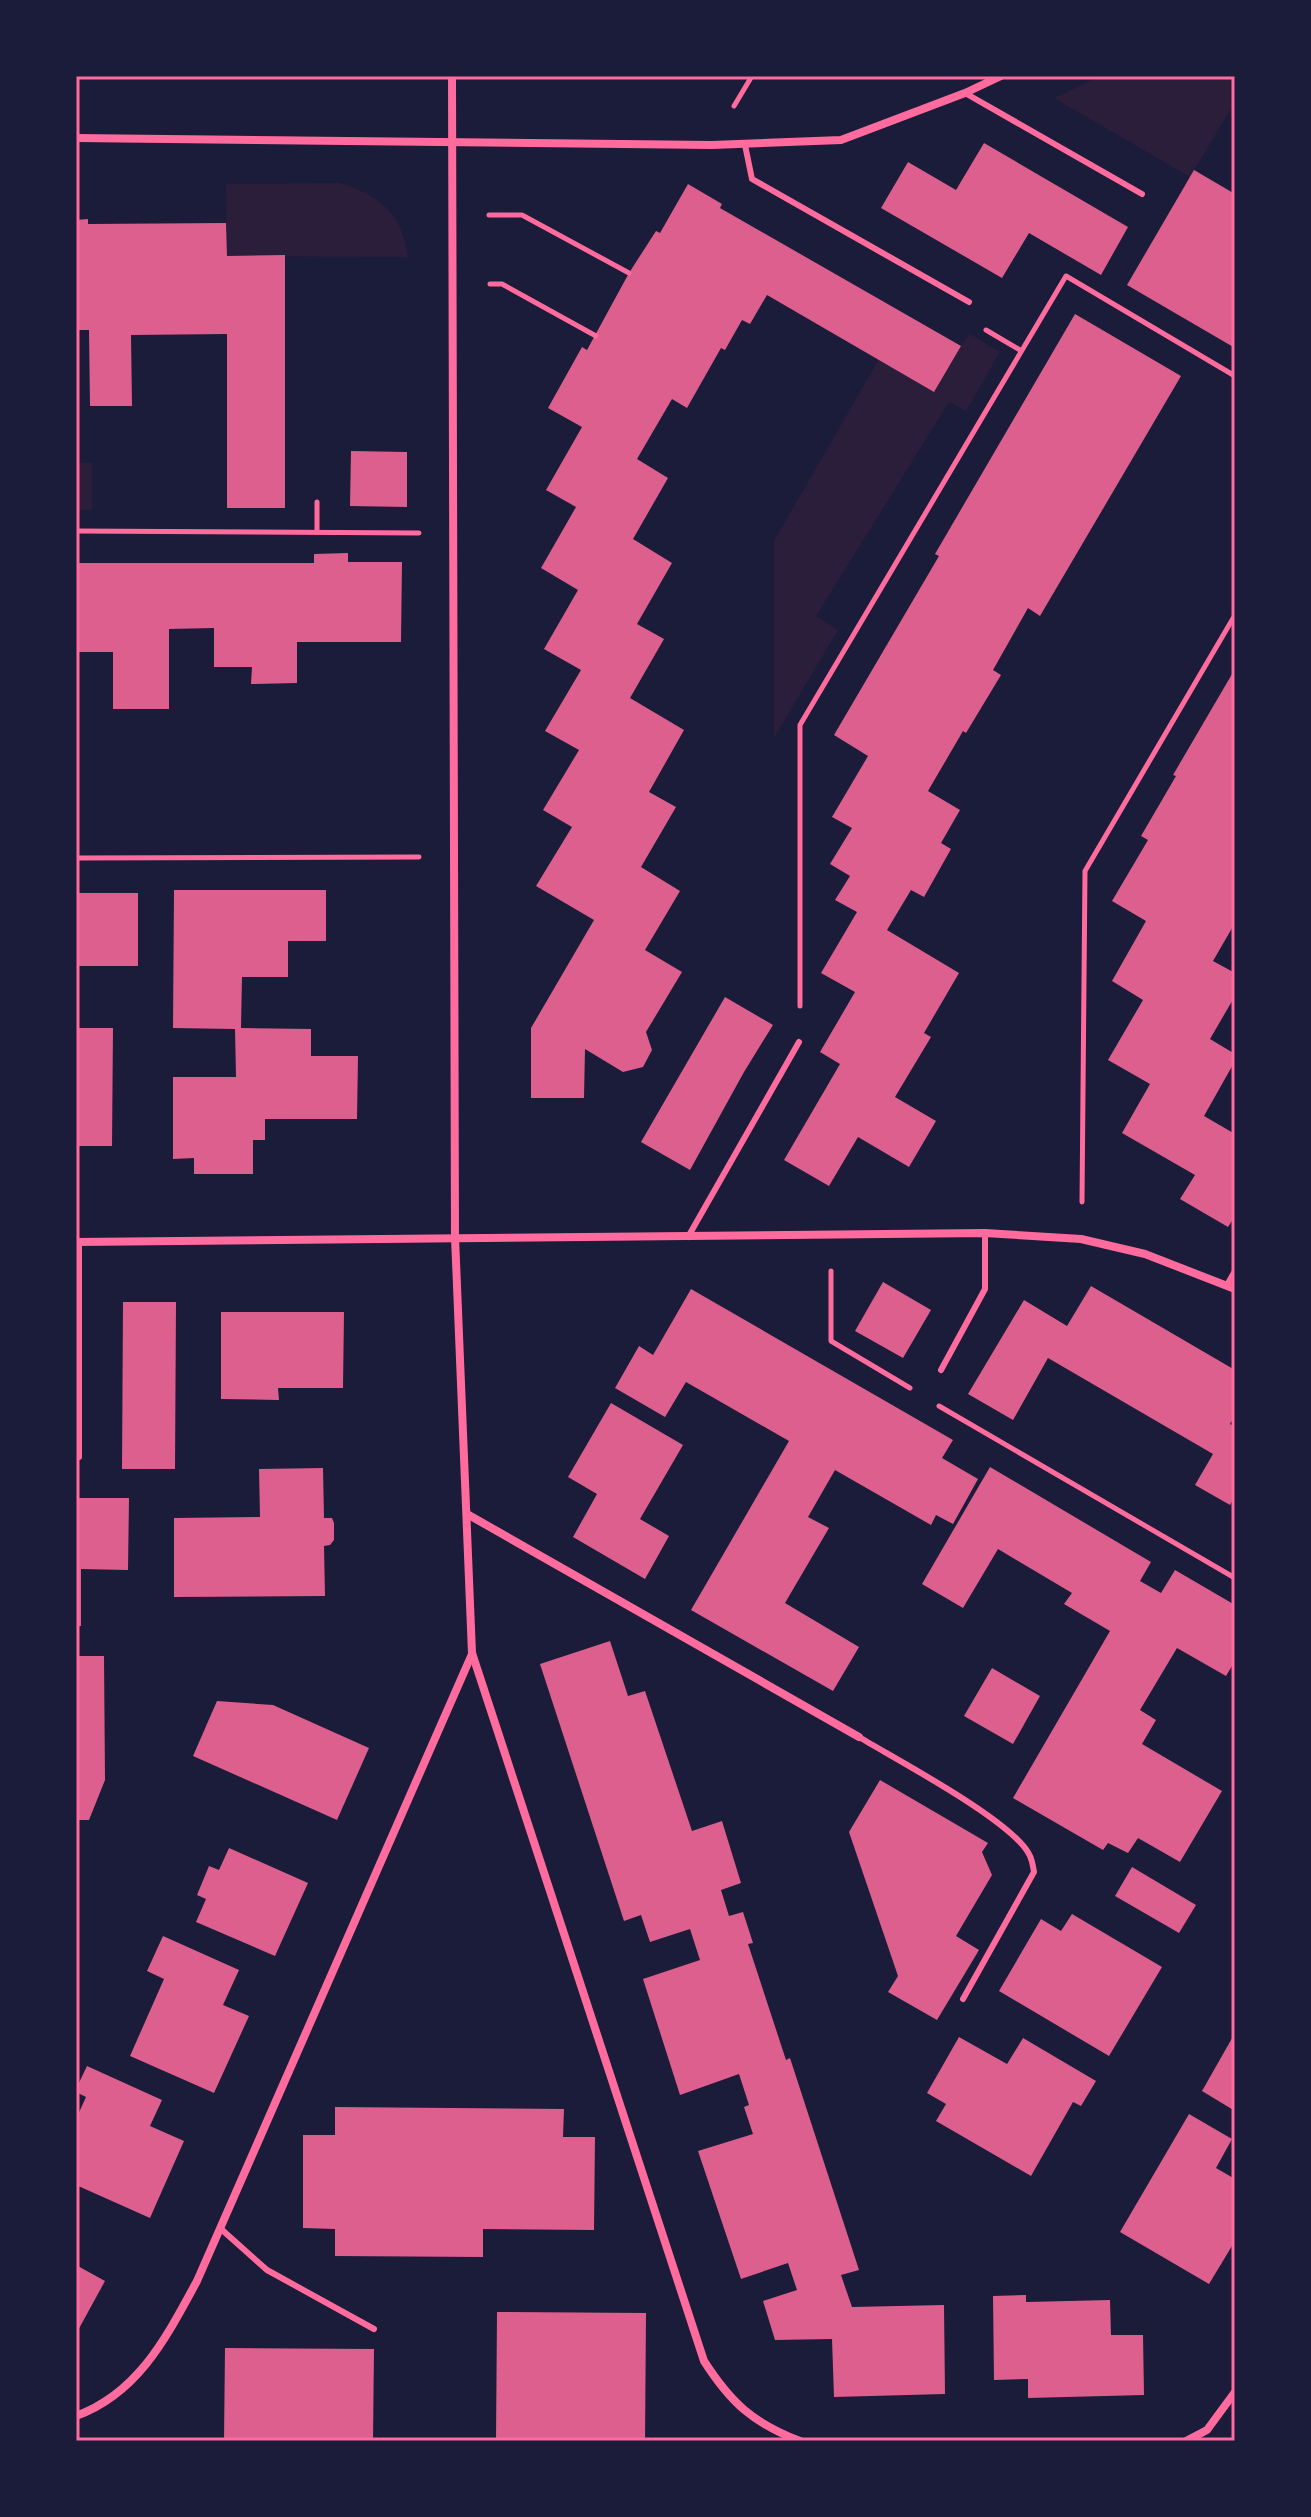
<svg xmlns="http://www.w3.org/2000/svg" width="1311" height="2517" font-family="Lato,sans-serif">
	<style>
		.green { fill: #2a1e3b }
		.building { fill: #dd5f8e }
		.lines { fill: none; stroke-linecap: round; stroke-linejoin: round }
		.path { stroke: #ff6b9d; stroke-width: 5 }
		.service { stroke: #ff6b9d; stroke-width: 6 }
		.minor { stroke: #ff6b9d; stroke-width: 8 }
		.neatline { fill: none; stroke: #ff6b9d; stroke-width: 3 }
	</style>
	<rect width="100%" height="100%" fill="#1b1b3a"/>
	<g class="green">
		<polygon points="1101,76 1235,76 1235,102 1190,177 1054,98"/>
		<path d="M 341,183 C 382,197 402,214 408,257 L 227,256 L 226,184 Z"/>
		<polygon points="970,334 1000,352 966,411 949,402 816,616 838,630 774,738 774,541 879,359 961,346"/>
		<polygon points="76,463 92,463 92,510 76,511"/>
	</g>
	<g class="building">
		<polygon points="984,143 1128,227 1101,275 1029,233 1002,278 881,208 908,162 956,190"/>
		<polygon points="1194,170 1235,194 1235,348 1127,285"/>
		<polygon points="688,184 722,204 720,208 961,346 934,392 767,295 750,324 742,320 725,350 721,348 687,408 672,399 637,459 668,478 633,539 672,563 637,624 664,639 630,698 684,730 649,792 676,807 641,867 680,891 645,950 682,972 646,1032 652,1050 643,1067 623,1072 585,1049 584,1098 531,1098 531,1028 594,920 536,886 572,827 543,810 579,750 545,731 581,670 544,649 578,590 541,568 576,507 546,490 582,427 548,408 582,347 587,350 629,273 656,231 660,233"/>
		<polygon points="88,219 88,224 226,223 227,256 285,255 285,508 227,508 227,334 131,335 132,406 90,406 89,330 76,330 76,220"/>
		<polygon points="1075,314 1181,376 1040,616 1028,608 993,670 1001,675 966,733 963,731 928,791 960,810 941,843 951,849 924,897 911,890 887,930 959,973 924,1033 931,1037 895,1097 936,1121 909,1167 858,1137 829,1186 784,1160 840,1064 820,1052 855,992 821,973 857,912 835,900 850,876 830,864 852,828 832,817 868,756 834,735 939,556 935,554"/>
		<polygon points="351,451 407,452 407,507 350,506"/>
		<polygon points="348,553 348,562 402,562 401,642 297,642 297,683 251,684 252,667 214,667 214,628 169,629 169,709 113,709 113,652 76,652 76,563 314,563 314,554"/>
		<polygon points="1235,669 1235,923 1213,961 1235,973 1235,996 1210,1039 1235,1054 1235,1061 1204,1116 1235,1134 1235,1216 1228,1227 1180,1199 1195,1175 1122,1133 1150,1084 1108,1060 1143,1000 1112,981 1146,921 1112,901 1148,840 1141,836 1176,776 1173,775"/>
		<polygon points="174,890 326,890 326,941 288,941 288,977 242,977 241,1028 311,1029 311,1056 358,1056 357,1119 265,1119 265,1140 253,1140 253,1174 194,1174 194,1158 173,1159 173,1077 236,1077 235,1029 173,1028"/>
		<rect x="76" y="893" width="62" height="73"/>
		<polygon points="725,997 773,1025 744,1072 690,1170 641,1142"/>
		<polygon points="76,1028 113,1028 112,1146 76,1146"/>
		<polygon points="883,1282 931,1310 903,1358 855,1331"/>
		<polygon points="1091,1286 1235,1370 1235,1415 1230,1424 1235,1427 1235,1496 1230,1505 1195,1485 1213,1454 1048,1358 1013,1420 968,1394 1024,1300 1067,1326"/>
		<polygon points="691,1289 953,1440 942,1458 978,1479 953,1524 936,1515 931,1525 835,1470 808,1517 829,1528 785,1603 859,1647 833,1691 691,1610 789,1441 686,1382 665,1417 615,1388 639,1346 653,1355"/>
		<polygon points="123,1302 176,1302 175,1469 122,1469"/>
		<polygon points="221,1312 344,1312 343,1388 278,1388 279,1400 221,1399"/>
		<polygon points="611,1403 683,1445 640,1519 669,1536 645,1579 573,1537 597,1494 568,1477"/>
		<polygon points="990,1467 1151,1562 1140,1581 1161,1593 1175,1570 1235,1605 1235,1668 1232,1666 1226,1676 1177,1648 1140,1710 1156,1720 1142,1744 1222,1791 1180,1862 1138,1838 1128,1853 1108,1843 1103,1850 1013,1798 1110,1631 1064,1604 1072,1593 998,1549 963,1608 922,1584"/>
		<polygon points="323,1468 324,1518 332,1518 334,1523 334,1540 330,1545 324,1546 325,1596 174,1597 174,1518 260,1517 259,1469"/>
		<polygon points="76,1498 129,1498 128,1570 81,1569 81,1626 76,1626"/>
		<polygon points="610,1641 628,1696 645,1691 692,1831 722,1821 741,1883 721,1890 729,1916 743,1912 753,1943 748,1944 786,2060 790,2058 859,2270 841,2275 852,2307 944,2305 945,2394 834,2397 832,2339 775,2340 763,2301 797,2290 788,2263 741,2279 698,2151 753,2134 744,2107 749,2105 739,2074 680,2095 643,1979 700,1960 690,1929 650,1942 641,1915 624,1921 540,1664"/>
		<polygon points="76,1656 104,1656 105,1780 89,1820 76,1820"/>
		<polygon points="992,1668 1040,1696 1013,1744 964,1716"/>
		<polygon points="217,1701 273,1705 369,1748 337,1820 193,1756"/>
		<polygon points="880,1780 988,1843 982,1852 992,1875 956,1936 979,1950 937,2020 888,1992 898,1976 849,1832"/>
		<polygon points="229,1848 308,1883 275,1956 196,1922 206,1899 197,1895 209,1866 219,1870"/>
		<polygon points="1132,1867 1196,1905 1179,1933 1115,1896"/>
		<polygon points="1072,1914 1162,1967 1109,2056 999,1991 1041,1919 1061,1931"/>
		<polygon points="163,1936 239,1970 223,2005 249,2016 214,2093 130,2056 164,1979 147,1971"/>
		<polygon points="1235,2033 1235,2111 1202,2091"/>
		<polygon points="959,2037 1007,2064 1023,2038 1096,2081 1081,2106 1073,2102 1031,2176 936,2121 946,2104 927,2093"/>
		<polygon points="87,2066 162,2100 150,2126 184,2141 150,2218 76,2185 76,2119 86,2097 76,2092 76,2089"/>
		<polygon points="335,2107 564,2109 563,2137 595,2137 594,2230 483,2229 483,2257 335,2256 335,2229 303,2228 303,2135 335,2135"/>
		<polygon points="1189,2114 1232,2139 1216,2168 1235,2179 1235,2241 1209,2284 1120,2232"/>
		<polygon points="76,2265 105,2281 76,2334"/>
		<polygon points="1026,2295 1026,2302 1110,2300 1111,2335 1143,2335 1144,2395 1028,2398 1028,2379 994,2380 993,2296"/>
		<polygon points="497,2312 646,2313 645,2441 496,2441"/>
		<polygon points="225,2348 374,2349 373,2441 224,2441"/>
	</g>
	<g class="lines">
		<g class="path">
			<polyline points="734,106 752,76"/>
			<polyline points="489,215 522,215 629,273"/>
			<polyline points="490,284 502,284 596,336"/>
			<polyline points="986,330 1020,350"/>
			<polyline points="76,531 419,533"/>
			<polyline points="317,532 317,502"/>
			<polyline points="76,858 419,857"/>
			<polyline points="800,1006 800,725 1066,276 1235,376"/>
			<polyline points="1082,1202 1085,871 1235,615"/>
			<polyline points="831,1271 831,1341 910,1388"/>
			<polyline points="939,1406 1235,1578"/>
		</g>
		<g class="service">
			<polyline points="965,93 1142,194"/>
			<polyline points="745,145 752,179 969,302"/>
			<polyline points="688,1237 799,1042"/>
			<polyline points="79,1242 79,1457"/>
			<polyline points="1227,1285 1235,1271"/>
			<polyline points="941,1370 985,1289 985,1233"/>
			<path d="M 859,1737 C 897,1760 1011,1820 1029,1854 C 1032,1859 1033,1866 1034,1872 L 963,1999"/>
			<polyline points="221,2229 267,2270 374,2329"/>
		</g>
		<g class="minor">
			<path d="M 452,76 L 455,1237 L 472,1653 L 704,2361 C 731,2403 753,2423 800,2441"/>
			<polyline points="76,138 712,145 841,140 965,93 1001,76"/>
			<polyline points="76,1242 985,1233 1081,1239 1145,1254 1235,1289"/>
			<polyline points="467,1514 859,1737"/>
			<path d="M 76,2416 C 139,2393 167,2336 197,2281 L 472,1654"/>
			<polyline points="1186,2441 1207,2430 1235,2392"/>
		</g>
	</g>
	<rect width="1311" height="2517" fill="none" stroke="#1b1b3a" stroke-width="156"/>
	<rect x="78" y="78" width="1155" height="2361" class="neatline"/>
</svg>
